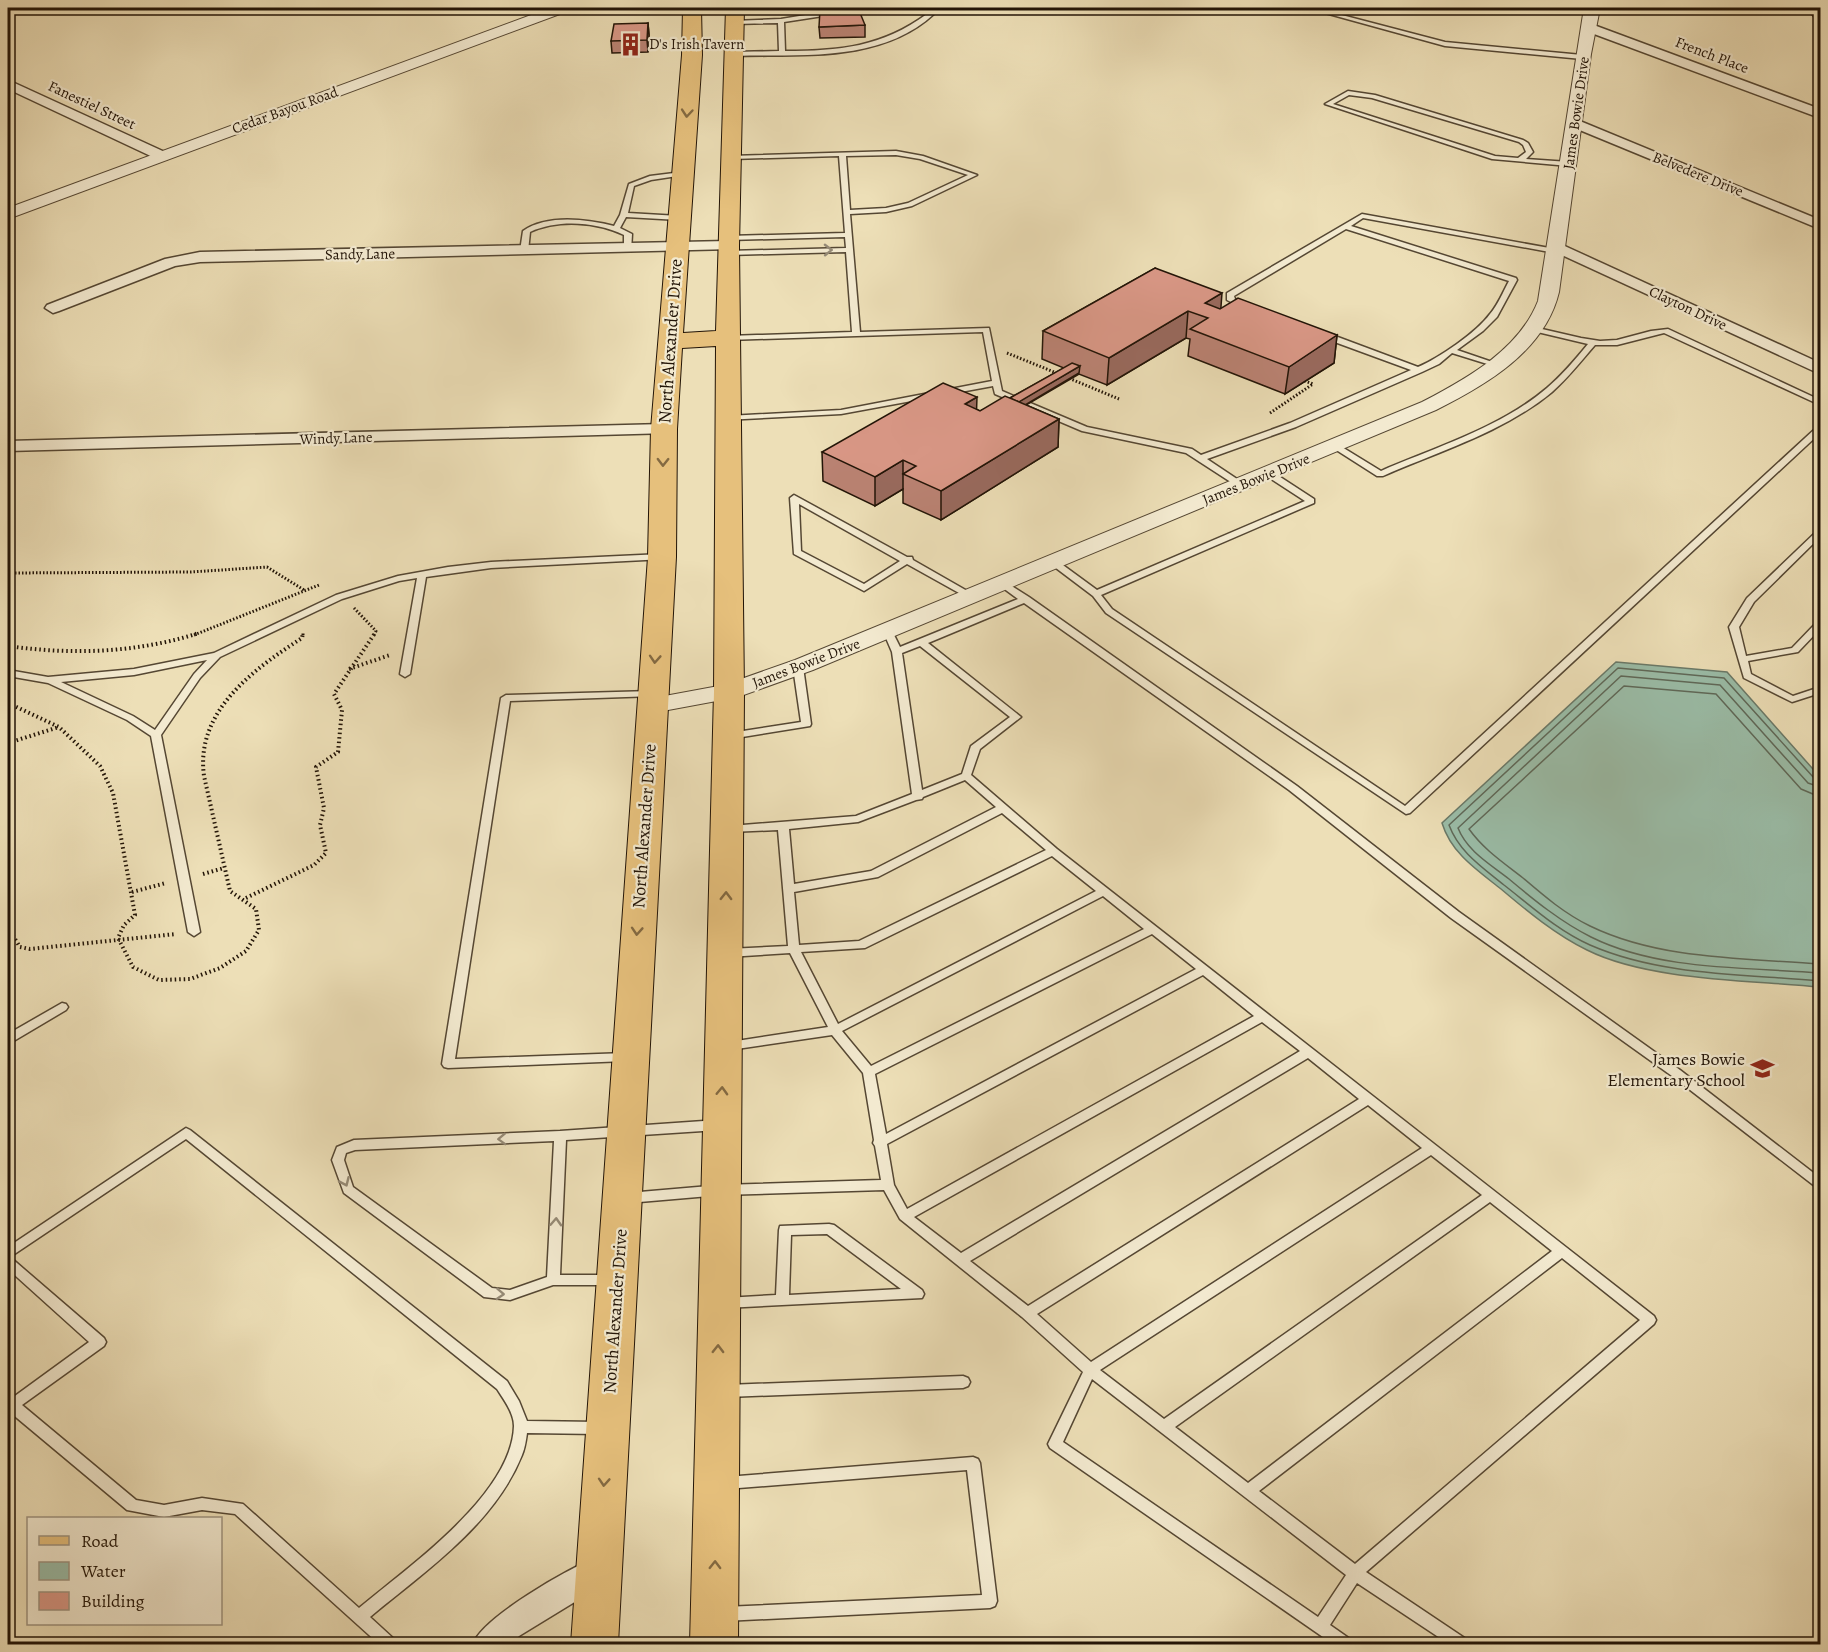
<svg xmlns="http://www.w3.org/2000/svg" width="1828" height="1652" font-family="Alegreya,serif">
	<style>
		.water { fill: #9abda8; stroke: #6a7968; stroke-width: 1.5 }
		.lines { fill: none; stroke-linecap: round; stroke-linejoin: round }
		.shore { stroke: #5e6858; stroke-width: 1.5 }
		.service-casing { stroke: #554733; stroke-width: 3 }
		.minor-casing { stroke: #554733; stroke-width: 3 }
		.tertiary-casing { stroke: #554733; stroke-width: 2 }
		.primary-casing { stroke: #221407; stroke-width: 2 }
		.path-far1 { stroke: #221407; stroke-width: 3; stroke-dasharray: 1.5 2; stroke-linecap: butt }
		.path { stroke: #221407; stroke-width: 4; stroke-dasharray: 1.5 3; stroke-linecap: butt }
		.service { fill: #f3ead0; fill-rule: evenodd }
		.minor { fill: #f3ead0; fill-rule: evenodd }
		.tertiary { fill: #f3ead0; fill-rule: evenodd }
		.primary { fill: #e6c07c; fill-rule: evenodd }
		.wall { fill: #bb8374; stroke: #221407; stroke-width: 1.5 }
		.shaded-wall { fill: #996a5e; stroke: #221407; stroke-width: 1.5 }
		.building { fill: #da9887; stroke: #221407; stroke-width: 1.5 }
		.oneway { stroke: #846a42 }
		.oneway2 { stroke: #958a76 }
		.labels { text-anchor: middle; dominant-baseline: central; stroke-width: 4.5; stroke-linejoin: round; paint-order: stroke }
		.far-poi-label { font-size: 15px; fill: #221407; stroke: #f3ead0; text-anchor: start }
		.far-street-label { font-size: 15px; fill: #221407; stroke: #f3ead0 }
		.street-label { font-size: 18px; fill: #221407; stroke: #f3ead0 }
		.poi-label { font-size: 18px; fill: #221407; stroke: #f3ead0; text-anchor: end }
	</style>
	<rect width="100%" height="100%" fill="#eddfb7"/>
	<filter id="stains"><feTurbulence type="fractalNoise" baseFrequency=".00333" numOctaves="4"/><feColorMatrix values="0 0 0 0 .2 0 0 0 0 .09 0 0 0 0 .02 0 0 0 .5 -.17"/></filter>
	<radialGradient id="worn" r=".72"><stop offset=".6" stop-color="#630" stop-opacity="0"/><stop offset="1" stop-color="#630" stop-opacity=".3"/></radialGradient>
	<path class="water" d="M 1616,662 L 1727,672 L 1820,777 L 1820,987 C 1751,980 1649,981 1587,950 C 1556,935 1527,911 1501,889 C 1477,870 1451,853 1442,823 Z"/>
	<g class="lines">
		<g class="shore">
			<path d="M 1820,780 L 1814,778 L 1724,678 L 1618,668 L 1449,825 C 1459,852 1482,867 1504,885 C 1531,906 1558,931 1590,945 C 1661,976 1744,974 1820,981"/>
			<path d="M 1820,787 L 1808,783 L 1720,685 L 1621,676 L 1458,828 C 1467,851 1490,864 1509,879 C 1534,900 1561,922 1591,937 C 1659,971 1746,967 1820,973"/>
			<path d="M 1820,797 L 1801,789 L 1716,694 L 1624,686 L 1469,829 C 1484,850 1504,863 1523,878 C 1544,896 1565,914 1590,926 C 1660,960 1744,958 1820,964"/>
		</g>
		<defs>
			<g id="service">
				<path d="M 872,8 L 928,9 L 934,14 C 881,63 801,54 735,56 L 732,54 L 735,52 L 779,51 L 778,23 L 735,24 L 733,23 L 733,21 L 781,19 L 836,10 ZM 872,11 L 909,11 L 927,14 C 882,47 839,51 785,51 L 784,22 L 836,14 Z"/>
				<polygon points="1307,8 1315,8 1445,42 1582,55 1585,57 1582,59 1445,46"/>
				<path d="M 1348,91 L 1375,95 L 1523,140 L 1528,143 L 1533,152 L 1526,159 L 1569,162 L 1572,164 L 1569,166 L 1492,159 L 1325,104 ZM 1349,95 L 1372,98 L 1519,142 L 1523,145 L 1526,152 L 1518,158 L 1495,156 L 1333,104 Z"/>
				<path d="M 896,151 L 923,156 L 977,175 L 912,206 L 886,212 L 850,214 L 860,332 L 989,328 L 1002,391 L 1087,427 L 1192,449 L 1201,455 L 1290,423 L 1411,370 L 1321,337 L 1321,333 L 1327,333 L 1418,367 C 1439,358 1476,333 1490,314 C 1498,305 1503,292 1509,281 L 1346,229 L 1234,296 L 1235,299 L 1247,303 L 1247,307 L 1241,307 L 1227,300 L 1227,293 L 1362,214 L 1555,249 L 1559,251 L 1555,253 L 1363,218 L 1351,226 L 1516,278 L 1517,280 L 1497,317 L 1483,331 L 1457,350 L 1501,365 L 1497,367 L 1452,353 L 1439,364 L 1422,372 L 1296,427 L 1207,459 L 1243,483 L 1244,485 L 1240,488 L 1186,453 L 1082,431 L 995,394 L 993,386 L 841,414 L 725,420 L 725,416 L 728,416 L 841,410 L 992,381 L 983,332 L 728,340 L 724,338 L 728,336 L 852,332 L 846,252 L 728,255 L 724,253 L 728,251 L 846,248 L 845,237 L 728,240 L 724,238 L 728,236 L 845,233 L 839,156 L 732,159 L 729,157 L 730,156 ZM 896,155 L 920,159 L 968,175 L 908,203 L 886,208 L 850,210 L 846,156 Z"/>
				<path d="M 682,172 L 685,174 L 684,175 L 651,180 L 634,186 L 628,213 L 679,216 L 683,218 L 679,220 L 626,217 L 620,228 L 632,234 L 631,251 L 624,249 L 624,235 C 596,222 559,219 530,232 L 528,251 L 524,253 L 520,251 L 523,231 C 547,214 587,219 614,226 L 620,215 L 629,184 L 650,176 Z"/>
				<path d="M 1529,326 L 1581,338 L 1600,341 L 1617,340 L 1651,331 L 1668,329 L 1820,400 L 1820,405 L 1664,333 L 1617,345 L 1595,345 C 1581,361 1568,378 1552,392 C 1504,432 1440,451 1383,476 L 1377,476 L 1330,446 L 1331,444 L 1337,444 L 1381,471 C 1436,447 1500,428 1547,388 C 1562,375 1575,360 1588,344 L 1529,330 Z"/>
				<polygon points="1817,427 1820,427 1820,433 1410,813 1406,814 1106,613 1093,596 1048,562 1053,559 1056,560 1097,590 1305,501 1265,475 1265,471 1271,471 1314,499 1314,503 1101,595 1112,609 1405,806"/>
				<path d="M 794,495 L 907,557 L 912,557 L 913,560 L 976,596 L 974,598 L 968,598 L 907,564 L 864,591 L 794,554 L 790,498 ZM 799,504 L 900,561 L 864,584 L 801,551 Z"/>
				<polygon points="1820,530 1820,537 1754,602 1739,627 1746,656 1792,648 1817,622 1820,621 1820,629 1798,652 1748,661 1751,674 1793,696 1820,687 1820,693 1792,702 1744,678 1729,627 1747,598 1817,531"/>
				<path d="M 662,554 L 666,557 L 665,559 L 491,568 L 426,577 L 410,674 L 405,677 L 400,674 L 417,578 L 399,581 L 342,599 L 220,657 L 200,678 L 161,735 L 200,932 L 194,936 L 188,932 L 151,736 L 127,720 L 48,683 L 8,676 L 8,670 L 48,677 L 134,669 L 214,653 L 336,595 L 398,576 L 448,567 L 491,562 ZM 207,660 L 194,674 L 155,730 L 133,716 L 61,682 L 134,675 Z"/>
				<path d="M 1002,580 L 1029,597 L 1297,786 L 1459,912 L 1680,1070 L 1820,1178 L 1820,1189 L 1816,1187 L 1672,1076 L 1451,918 L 1289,790 L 1024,603 L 928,643 L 1021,717 L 980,749 L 971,775 L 1057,849 L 1654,1316 L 1656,1320 L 1654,1324 L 1366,1572 L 1466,1639 L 1468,1644 L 1449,1644 L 1357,1583 L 1330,1625 L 1350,1639 L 1353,1644 L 1333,1644 L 1050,1448 L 1048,1444 L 1083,1372 L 1022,1317 L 900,1219 L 884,1190 L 721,1195 L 628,1203 L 624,1201 L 622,1198 L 624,1195 L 628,1193 L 721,1185 L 881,1180 L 875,1146 L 873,1143 L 874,1140 L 863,1073 L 832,1035 L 730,1050 L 726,1049 L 724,1046 L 726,1043 L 730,1042 L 828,1027 L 790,953 L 728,957 L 724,956 L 722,953 L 724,950 L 728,949 L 788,946 L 778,830 L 730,832 L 725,829 L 730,826 L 856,816 L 912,794 L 892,652 L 883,631 L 885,629 L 891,629 L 900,647 L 1018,599 L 999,585 L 997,583 ZM 920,646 L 1010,717 L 971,746 L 962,774 L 922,790 L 902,653 ZM 965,780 L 996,807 L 871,871 L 794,884 L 789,829 L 858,822 L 916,800 L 922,799 L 923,797 ZM 1002,813 L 1046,850 L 859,941 L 799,945 L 794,892 L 878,877 ZM 1052,856 L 1096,891 L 838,1024 L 801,952 L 865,948 ZM 1103,896 L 1144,929 L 871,1066 L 842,1031 ZM 1152,934 L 1196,969 L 886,1134 L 875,1074 ZM 1203,975 L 1254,1016 L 907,1209 L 894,1185 L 887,1144 ZM 1262,1022 L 1300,1051 L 961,1253 L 914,1217 ZM 1308,1058 L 1359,1099 L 1028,1306 L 970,1261 ZM 1368,1105 L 1422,1148 L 1091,1362 L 1037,1314 ZM 1431,1155 L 1482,1195 L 1164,1419 L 1100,1370 ZM 1490,1202 L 1552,1251 L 1248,1483 L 1175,1427 ZM 1562,1258 L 1640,1320 L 1355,1564 L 1259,1491 ZM 1092,1379 L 1346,1575 L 1318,1617 L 1063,1442 Z"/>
				<polygon points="798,664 803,667 811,724 810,726 730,739 726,738 725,736 730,733 801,722 793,667"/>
				<polygon points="652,691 655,692 657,694 655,696 510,701 455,1059 626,1053 630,1054 632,1057 630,1060 626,1061 448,1068 444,1067 442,1064 501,698 506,695"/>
				<polygon points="62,1003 66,1004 68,1007 66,1010 12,1042 8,1043 8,1034"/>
				<path d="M 718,1120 L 722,1122 L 724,1125 L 722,1128 L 718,1130 L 566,1140 L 560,1275 L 611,1275 L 616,1276 L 618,1280 L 616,1284 L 611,1285 L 553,1285 L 510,1300 L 484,1297 L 344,1193 L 332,1160 L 337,1147 L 354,1140 L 560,1131 ZM 554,1141 L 547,1277 L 510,1290 L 492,1288 L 353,1187 L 344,1160 L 346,1153 L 355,1150 Z"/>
				<path d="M 186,1128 L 190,1130 L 507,1381 L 519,1401 L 527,1421 L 599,1422 L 604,1424 L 606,1428 L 604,1432 L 599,1434 L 527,1433 C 526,1440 525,1448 522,1455 C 494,1525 425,1571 370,1617 L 394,1639 L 396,1644 L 379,1644 L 235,1514 L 202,1510 L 164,1517 L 127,1510 L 11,1413 L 8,1414 L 8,1401 L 89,1342 L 8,1269 L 8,1247 ZM 186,1139 L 497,1389 C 504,1400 514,1413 514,1426 C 512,1495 408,1567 359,1608 L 243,1504 L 202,1498 L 164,1505 L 136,1500 L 22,1405 L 104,1346 L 106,1342 L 104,1338 L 10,1257 Z"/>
				<path d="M 829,1224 L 834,1225 L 922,1290 L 924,1294 L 922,1298 L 725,1308 L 720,1307 L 718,1303 L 720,1299 L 725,1298 L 776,1295 L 779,1230 L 780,1226 ZM 827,1234 L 901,1289 L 789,1295 L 791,1235 Z"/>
				<polygon points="963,1376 968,1378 970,1382 968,1386 963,1388 727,1397 722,1395 720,1391 722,1387 727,1385"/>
				<polygon points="973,1457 978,1459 980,1463 997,1601 995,1606 990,1608 724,1621 719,1619 717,1614 719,1609 724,1607 982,1595 967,1470 726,1489 721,1487 719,1483 721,1479 726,1477"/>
			</g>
			<g id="minor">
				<polygon points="1808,8 1820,8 1820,19 1815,18"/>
				<polygon points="1591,24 1820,109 1820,118 1586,31 1586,25"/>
				<polygon points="8,80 167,153 169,156 167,159 157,159 8,89"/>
				<polygon points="1575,119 1820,220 1820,229 1570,126 1570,120"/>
				<polygon points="728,241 736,246 733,249 200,262 175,266 59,311 53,313 45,308 47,305 165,259 200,252"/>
				<polygon points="1556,242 1820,363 1820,374 1551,250 1548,247 1551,244"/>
				<polygon points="664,424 670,425 673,429 670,433 8,451 8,441"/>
				<path d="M 598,1557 L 609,1561 L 614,1571 L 609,1581 L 519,1636 L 511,1644 L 473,1644 C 482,1618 570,1567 598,1557 Z"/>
			</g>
			<g id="tertiary">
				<polygon points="550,8 571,8 568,11 8,219 8,208"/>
				<path d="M 1584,8 L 1600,8 L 1591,54 L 1559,292 C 1545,351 1486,385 1436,410 L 813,670 L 738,697 L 652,713 L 643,710 L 639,705 L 643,700 L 724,685 L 795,660 L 1422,402 C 1466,379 1519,350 1538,301 Z"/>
			</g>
			<polygon id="primary" points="683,8 701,8 702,55 683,333 716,331 726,8 744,8 739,246 744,692 738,1644 690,1644 714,692 716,346 682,348 677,429 676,557 618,1644 571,1644 648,557 651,429 682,55"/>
		</defs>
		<use href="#service" class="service-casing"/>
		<use href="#minor" class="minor-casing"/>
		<use href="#tertiary" class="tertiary-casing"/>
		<use href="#primary" class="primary-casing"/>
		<g class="path-far1">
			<polyline points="1007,353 1059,374"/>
			<polyline points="1066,377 1119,399"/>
			<polyline points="1270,413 1313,384 1305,381"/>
			<polyline points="8,573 191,572 267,567 304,590"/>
			<polyline points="354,608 376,631 374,635"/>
			<polyline points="194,635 319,585"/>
			<polyline points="303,635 303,632"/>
		</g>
		<g class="path">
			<path d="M 8,646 C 72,655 137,653 199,633"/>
			<polyline points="349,669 390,655"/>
			<path d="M 8,703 L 59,727 L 100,766 L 113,793 L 135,915 L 124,925 L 118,938 L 133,967 L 159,980 L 190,979 L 220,968 L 246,951 L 259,930 L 256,909 L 230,891 L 204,776 C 195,711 254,669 302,638 L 303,633"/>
			<polyline points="8,743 59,727"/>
			<polyline points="203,874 224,868"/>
			<polyline points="132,892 166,883"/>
			<polyline points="246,898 314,865 326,853 320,825 324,808 316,767 338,752 342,710 334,694 375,633"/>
			<polyline points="8,928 20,947 30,949 176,934"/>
		</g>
		<use href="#service" class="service"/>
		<use href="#minor" class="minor"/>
		<use href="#tertiary" class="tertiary"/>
		<use href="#primary" class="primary"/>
	</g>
	<g class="wall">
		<polygon points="648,23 649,35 648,52 612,53 611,41"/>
		<polygon points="865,25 865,37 820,38 819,27"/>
		<polygon points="1155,268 1221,309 1337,335 1334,363 1285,394 1188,356 1190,339 1186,338 1107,385 1079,374 1026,405 1059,419 1058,447 941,520 903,503 903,489 875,506 823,481 822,452 976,409 980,411 1010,398 1064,368 1042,359 1043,331"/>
	</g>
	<g class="shaded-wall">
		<polygon points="648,23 649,35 648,52 647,40"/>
		<polygon points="1222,293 1220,320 1208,318 1205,303"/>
		<polygon points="1188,311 1186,338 1107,385 1109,358"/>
		<polygon points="1337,335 1334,363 1285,394 1289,367"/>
		<polygon points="1080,366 1079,373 973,436 973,428"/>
		<polygon points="977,397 976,426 965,404"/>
		<polygon points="1059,419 1058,447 941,520 941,491"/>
		<polygon points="903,460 903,489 875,506 875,477"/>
	</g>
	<g class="building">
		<polygon points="833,8 858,8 865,25 819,27 820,10"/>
		<polygon points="648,23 647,40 611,41 614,24"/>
		<polygon points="1155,268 1222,293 1205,303 1220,309 1238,298 1337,335 1289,367 1190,329 1208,318 1188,311 1109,358 1043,331"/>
		<polygon points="1072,363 1080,366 1019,402 1010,398"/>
		<polygon points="943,383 977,397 965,404 980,411 1005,396 1059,419 941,491 903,474 916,466 903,460 875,477 822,452"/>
	</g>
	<defs><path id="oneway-chevron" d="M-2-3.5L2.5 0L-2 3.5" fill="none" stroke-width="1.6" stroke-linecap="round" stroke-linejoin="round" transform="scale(1.5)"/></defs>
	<g class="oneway">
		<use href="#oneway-chevron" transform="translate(687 113) rotate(95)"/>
		<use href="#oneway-chevron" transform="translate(663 462) rotate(91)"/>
		<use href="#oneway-chevron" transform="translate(655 659) rotate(94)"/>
		<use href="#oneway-chevron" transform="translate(726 896) rotate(-89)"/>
		<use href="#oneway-chevron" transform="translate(637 931) rotate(94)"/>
		<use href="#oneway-chevron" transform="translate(722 1091) rotate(-88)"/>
		<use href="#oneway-chevron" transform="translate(718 1349) rotate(-89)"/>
		<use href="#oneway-chevron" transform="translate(604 1482) rotate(94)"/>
		<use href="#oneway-chevron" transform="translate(715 1565) rotate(-89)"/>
	</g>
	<g class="oneway2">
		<use href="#oneway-chevron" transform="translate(828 250) rotate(-1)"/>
		<use href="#oneway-chevron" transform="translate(502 1139) rotate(178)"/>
		<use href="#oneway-chevron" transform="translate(345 1182) rotate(66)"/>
		<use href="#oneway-chevron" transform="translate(556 1222) rotate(-87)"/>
		<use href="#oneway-chevron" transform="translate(500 1294) rotate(3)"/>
	</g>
	<defs>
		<symbol id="building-bare" viewBox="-9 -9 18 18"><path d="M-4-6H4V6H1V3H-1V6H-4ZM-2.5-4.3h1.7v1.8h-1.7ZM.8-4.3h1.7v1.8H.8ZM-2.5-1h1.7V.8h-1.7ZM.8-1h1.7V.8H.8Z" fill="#8f2418" stroke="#f3ead0" stroke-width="2.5" paint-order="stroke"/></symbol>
		<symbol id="school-bare" viewBox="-9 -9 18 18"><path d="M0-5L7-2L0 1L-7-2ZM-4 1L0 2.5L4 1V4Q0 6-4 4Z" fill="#8f2418" stroke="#f3ead0" stroke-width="2.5" paint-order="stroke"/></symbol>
	</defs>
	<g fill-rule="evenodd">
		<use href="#building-bare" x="614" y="28" width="33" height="33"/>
		<use href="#school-bare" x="1746" y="1052" width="33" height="33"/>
	</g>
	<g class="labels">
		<g class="far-poi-label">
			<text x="649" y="44">D's Irish Tavern</text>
		</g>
		<g class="far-street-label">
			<text transform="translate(1712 55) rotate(21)">French Place</text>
			<text transform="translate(92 105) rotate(25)">Fanestiel Street</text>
			<text transform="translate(285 110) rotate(-20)">Cedar Bayou Road</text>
			<text transform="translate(1576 113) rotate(-82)">James Bowie Drive</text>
			<text transform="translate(1698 174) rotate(22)">Belvedere Drive</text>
			<text transform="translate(360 254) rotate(-1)">Sandy Lane</text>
			<text transform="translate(1688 308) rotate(25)">Clayton Drive</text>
			<text transform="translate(336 438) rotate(-2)">Windy Lane</text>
			<text transform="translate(1256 479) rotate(-22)">James Bowie Drive</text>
			<text transform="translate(806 663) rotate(-21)">James Bowie Drive</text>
		</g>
		<g class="street-label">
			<text transform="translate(670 341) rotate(-86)">North Alexander Drive</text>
			<text transform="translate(644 826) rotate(-86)">North Alexander Drive</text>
			<text transform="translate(615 1311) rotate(-86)">North Alexander Drive</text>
		</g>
		<g class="poi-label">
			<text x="1745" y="1059">James Bowie<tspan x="1745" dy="21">Elementary School</tspan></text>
		</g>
	</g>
	<rect width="1828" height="1652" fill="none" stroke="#eddfb7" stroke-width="30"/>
	<rect x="9" y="9" width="1810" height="1634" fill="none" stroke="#221407" stroke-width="3"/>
	<rect x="15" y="15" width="1798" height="1622" fill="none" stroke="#221407" stroke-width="1.5"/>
	<rect x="27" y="1517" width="195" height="108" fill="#f3ead0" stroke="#9f9480" stroke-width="1.5"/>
	<rect x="39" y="1536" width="30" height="9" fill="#e6c07c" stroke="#9f9480" stroke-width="1.5"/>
	<text x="81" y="1547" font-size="18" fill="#221407">Road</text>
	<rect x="39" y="1562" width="30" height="18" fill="#9abda8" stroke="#9f9480" stroke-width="1.5"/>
	<text x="81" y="1577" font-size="18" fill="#221407">Water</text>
	<rect x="39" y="1592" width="30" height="18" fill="#da9887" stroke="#9f9480" stroke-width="1.5"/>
	<text x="81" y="1607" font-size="18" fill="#221407">Building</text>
	<rect width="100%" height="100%" filter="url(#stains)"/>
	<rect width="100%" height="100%" fill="url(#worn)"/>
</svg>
